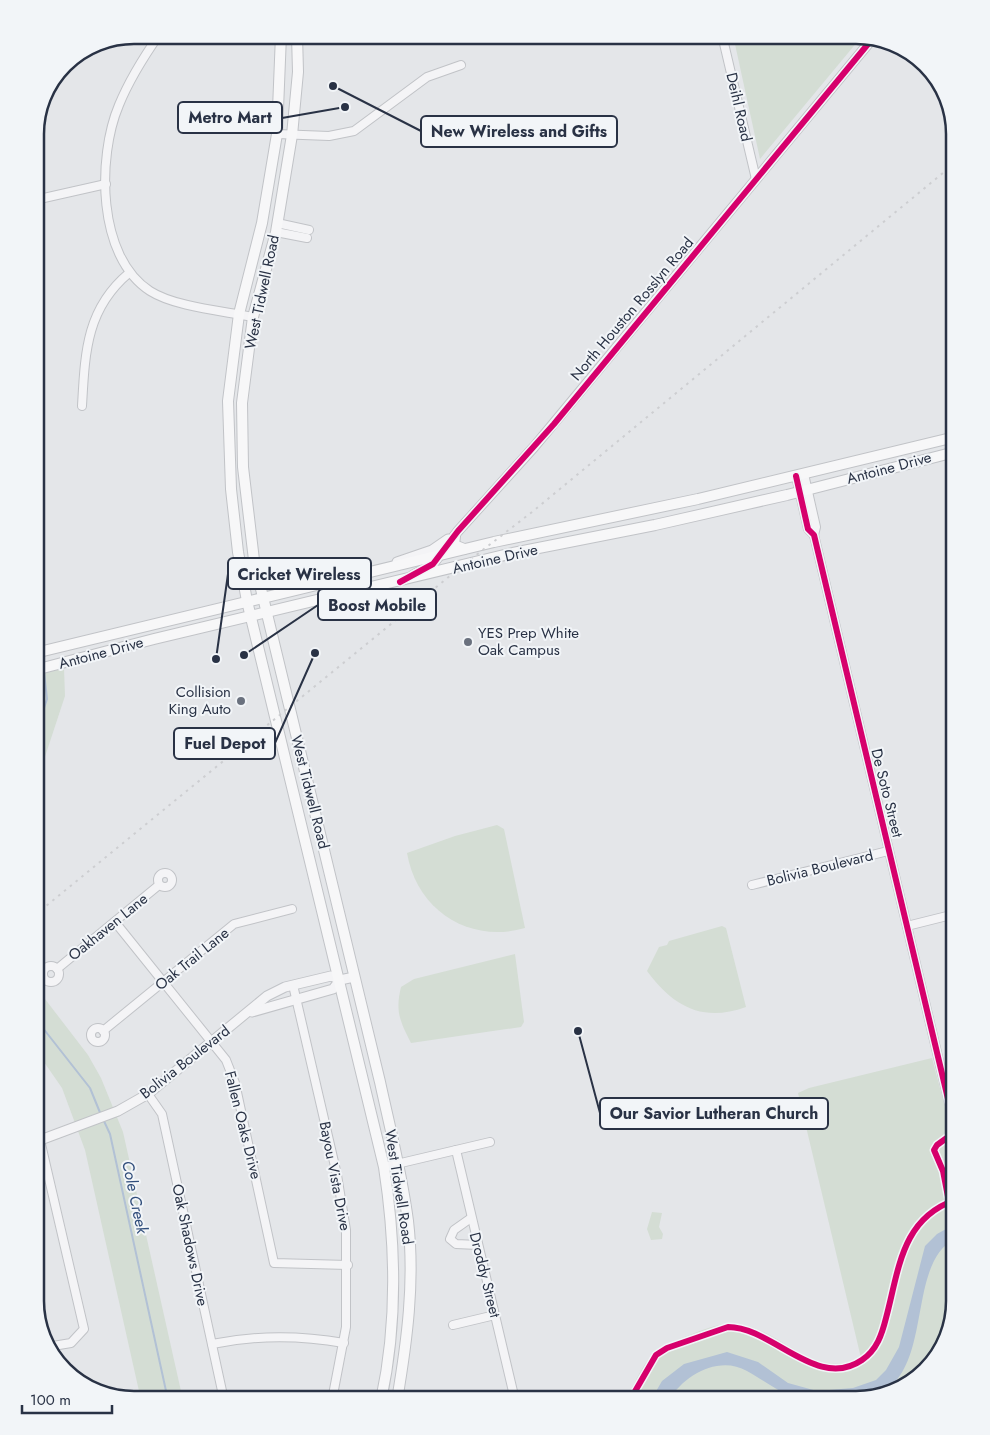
<svg xmlns="http://www.w3.org/2000/svg" width="990" height="1435" viewBox="0 0 990 1435" font-family="Jost,sans-serif">
<style>
.green{fill:#d4ddd4}
.water{fill:#b2c1d5}
.lines{fill:none;stroke-linecap:round;stroke-linejoin:round}
.stream{stroke:#b2c1d5;stroke-width:2}
.minor-casing{stroke:#c1c3c7;stroke-width:10}
.tertiary-casing{stroke:#c1c3c7;stroke-width:11}
.secondary-casing{stroke:#c1c3c7;stroke-width:12}
.minor{stroke:#f4f4f6;stroke-width:8}
.tertiary{stroke:#f4f4f6;stroke-width:9}
.secondary{stroke:#f7f7f8;stroke-width:10}
.rail{stroke:#cdced1;stroke-width:2;stroke-dasharray:2.5 5;stroke-linecap:butt}
.cycleway-casing{stroke:#f2f5f8;stroke-width:9}
.cycleway{stroke:#d6006c;stroke-width:6}
.poi-dot{fill:#6a717e;stroke:#f2f5f8;stroke-width:2}
.labels{text-anchor:middle;dominant-baseline:central;stroke-width:4;stroke-linejoin:round;paint-order:stroke}
.street-label{font-size:15px;fill:#293245;stroke:#f2f5f8}
.poi-label{font-size:15px;fill:#293245;stroke:#f2f5f8;text-anchor:start}
.water-label{font-size:16px;font-style:italic;fill:#314e7b;stroke:#f2f5f8}
.rim{fill:none;stroke:#293245;stroke-width:2.5}
.leader{fill:none;stroke:#293245;stroke-width:2}
.callout-dot{fill:#293245;stroke:#f2f5f8;stroke-width:2}
.callout{fill:#f2f5f8;stroke:#293245;stroke-width:2}
.callout-label{font-size:16px;text-anchor:middle;font-weight:bold;fill:#293245}
</style>
<rect width="100%" height="100%" fill="#e4e6e9"/>
<!-- green -->
<g class="green">
<path d="M471,35H493L494,39L474,44Z"/>
<path d="M733,35H863L760,159Z"/>
<path d="M64,668L65,696L35,787V675Z"/>
<path d="M497,825L504,829L525,928C470,944 417,911 407,853L455,836Z"/>
<path d="M722,926L726,928L746,1007C702,1023 673,1006 647,971L659,947L667,945L669,941Z"/>
<path d="M515,954L524,1022L521,1027L411,1043C400,1021 395,1012 401,987L414,979Z"/>
<path d="M35,986L88,1055L101,1078L123,1132L183,1400H141L85,1150L62,1088L35,1049Z"/>
<path d="M932,1058L951,1130L955,1134V1301L942,1351L905,1387L856,1400H625C634,1386 641,1366 653,1354C661,1345 679,1339 690,1335C704,1329 721,1322 737,1324C783,1329 811,1381 861,1358L798,1093L809,1088Z"/>
<path d="M652,1212L662,1213L659,1227L663,1234L662,1239L651,1240L647,1229Z"/>
</g>
<!-- water -->
<path class="water" d="M955,1224V1239C906,1263 934,1368 879,1394C865,1400 816,1404 800,1400C784,1396 762,1379 747,1371C719,1355 684,1375 669,1400H651L662,1381L684,1364L727,1352L758,1362L788,1383L817,1391L853,1388L876,1380L886,1370L899,1347L925,1246L937,1234Z"/>
<g class="lines">
<!-- stream -->
<g class="stream">
<path d="M35,639L38,649"/>
<path d="M40,656L42,665"/>
<path d="M35,735L47,699L44,672"/>
<path d="M35,1018L90,1088L101,1115"/>
<path d="M103,1119L110,1134L168,1400"/>
</g>
<!-- minor casing -->
<g class="minor-casing">
<g id="minor">
<path d="M159,35C145,55 128,83 119,105C97,157 97,257 150,291C175,307 224,311 253,317"/>
<path d="M722,35L756,179"/>
<path d="M277,134L329,136L354,131L427,77L461,65"/>
<path d="M35,200L106,184"/>
<path d="M277,223L309,230"/>
<path d="M276,232L307,238"/>
<path d="M82,406C85,353 86,309 129,273"/>
<path d="M804,474L816,527L814,535"/>
<path d="M796,476L808,529L814,535L949,1103L955,1116"/>
<circle cx="165" cy="880" r="7"/>
<path d="M752,885L888,851"/>
<path d="M115,922L226,1060L235,1083L274,1263L348,1265"/>
<path d="M907,926L955,914"/>
<circle cx="51" cy="974" r="8"/>
<path d="M57,969L159,885"/>
<path d="M293,985L337,1175L346,1230V1327L332,1400"/>
<circle cx="98" cy="1035" r="7"/>
<path d="M103,1031L234,924L292,909"/>
<path d="M148,1094L162,1114L224,1400"/>
<path d="M35,1128L40,1140L84,1329L71,1343L47,1347"/>
<path d="M456,1150L515,1400"/>
<path d="M384,1167L490,1142"/>
<path d="M471,1218L454,1230L450,1239L456,1244L478,1245"/>
<path d="M453,1325L495,1315"/>
<path d="M212,1344C256,1335 299,1335 344,1343"/>
</g>
</g>
<!-- tertiary casing -->
<g class="tertiary-casing">
<g id="tertiary">
<path d="M397,562L432,550L448,539"/>
<path d="M413,575L433,564L458,531L534,447L873,38"/>
<path d="M252,1012L333,989L340,980L354,977"/>
<path d="M35,1142L118,1111L148,1094L267,996L285,987L331,976L340,980"/>
</g>
</g>
<!-- secondary casing -->
<g class="secondary-casing">
<g id="secondary">
<path d="M281,35L277,134L262,223L239,314L228,401L231,489L238,552L247,601L384,1167C396,1245 398,1322 381,1400"/>
<path d="M297,35L298,72L292,135L276,232L253,317L242,403L243,467L254,560L380,1082C390,1128 402,1174 408,1221C415,1281 407,1341 397,1400"/>
<path d="M455,536L454,545L464,549"/>
<path d="M35,653L494,542L698,499L955,437"/>
<path d="M35,670L154,639L513,553L655,525L787,495L955,452"/>
</g>
</g>
<!-- minor -->
<use href="#minor" class="minor"/>
<!-- tertiary -->
<use href="#tertiary" class="tertiary"/>
<!-- secondary -->
<use href="#secondary" class="secondary"/>
<!-- rail -->
<path class="rail" d="M35,915L462,566L532,512L955,163"/>
<!-- cycleway casing -->
<g class="cycleway-casing">
<g id="cycleway">
<path d="M796,476L808,529L814,535L949,1103L955,1116"/>
<path d="M400,582L433,564L458,531L554,424L873,38"/>
<path d="M949,1202L943,1171L934,1150L937,1145L955,1132"/>
<path d="M630,1400L656,1355L667,1348L728,1327C773,1327 817,1391 862,1360C877,1350 882,1334 886,1318C899,1270 901,1219 955,1200"/>
</g>
</g>
<!-- cycleway -->
<use href="#cycleway" class="cycleway"/>
</g>
<!-- markers -->
<g class="poi-dot">
<circle cx="468" cy="642" r="5"/>
<circle cx="241" cy="701" r="5"/>
</g>
<g class="labels">
<!-- street labels -->
<g class="street-label">
<text transform="translate(739 107) rotate(77)">Deihl Road</text>
<text transform="translate(262 292) rotate(-78)">West Tidwell Road</text>
<text transform="translate(632 309) rotate(-50)">North Houston Rosslyn Road</text>
<text transform="translate(889 468) rotate(-15)">Antoine Drive</text>
<text transform="translate(495 559) rotate(-13)">Antoine Drive</text>
<text transform="translate(101 653) rotate(-15)">Antoine Drive</text>
<text transform="translate(310 792) rotate(76)">West Tidwell Road</text>
<text transform="translate(887 793) rotate(76)">De Soto Street</text>
<text transform="translate(820 868) rotate(-14)">Bolivia Boulevard</text>
<text transform="translate(108 927) rotate(-39)">Oakhaven Lane</text>
<text transform="translate(192 959) rotate(-39)">Oak Trail Lane</text>
<text transform="translate(185 1062) rotate(-38)">Bolivia Boulevard</text>
<text transform="translate(243 1125) rotate(76)">Fallen Oaks Drive</text>
<text transform="translate(335 1176) rotate(79)">Bayou Vista Drive</text>
<text transform="translate(399 1187) rotate(81)">West Tidwell Road</text>
<text transform="translate(190 1245) rotate(78)">Oak Shadows Drive</text>
<text transform="translate(485 1275) rotate(76)">Droddy Street</text>
</g>
<!-- poi labels -->
<g class="poi-label">
<text x="478" y="633">YES Prep White<tspan x="478" dy="17">Oak Campus</tspan></text>
<text x="231" y="692" text-anchor="end">Collision<tspan x="231" dy="17">King Auto</tspan></text>
</g>
<!-- water labels -->
<g class="water-label">
<text transform="translate(135 1197) rotate(78)">Cole Creek</text>
</g>
</g>
<!-- crop -->
<path d="M0 0H990V1435H0ZM134 44H856A90 90 0 0 1 946 134V1301A90 90 0 0 1 856 1391H134A90 90 0 0 1 44 1301V134A90 90 0 0 1 134 44Z" fill="#f2f5f8" fill-rule="evenodd"/>
<path class="rim" d="M134 44H856A90 90 0 0 1 946 134V1301A90 90 0 0 1 856 1391H134A90 90 0 0 1 44 1301V134A90 90 0 0 1 134 44Z"/>
<!-- callouts -->
<path class="leader" d="M345 107L282 118M333 86L421 131M216 659L228 574M244 655L318 605M315 653L275 743M578 1031L600 1113"/>
<g class="callout-dot">
<circle cx="345" cy="107" r="5"/>
<circle cx="333" cy="86" r="5"/>
<circle cx="216" cy="659" r="5"/>
<circle cx="244" cy="655" r="5"/>
<circle cx="315" cy="653" r="5"/>
<circle cx="578" cy="1031" r="5"/>
</g>
<g class="callout">
<rect x="178" y="102" width="104" height="31" rx="5"/>
<rect x="421" y="116" width="196" height="31" rx="5"/>
<rect x="228" y="558" width="143" height="31" rx="5"/>
<rect x="318" y="589" width="118" height="31" rx="5"/>
<rect x="174" y="728" width="101" height="31" rx="5"/>
<rect x="600" y="1098" width="228" height="31" rx="5"/>
</g>
<g class="callout-label">
<text x="230" y="123">Metro Mart</text>
<text x="519" y="137">New Wireless and Gifts</text>
<text x="299" y="580">Cricket Wireless</text>
<text x="377" y="611">Boost Mobile</text>
<text x="225" y="749">Fuel Depot</text>
<text x="714" y="1119">Our Savior Lutheran Church</text>
</g>
<!-- scale -->
<path d="M22 1405v8h90v-8" fill="none" stroke="#293245" stroke-width="2.5"/>
<text x="30" y="1405" font-size="15" fill="#293245" stroke="#f2f5f8" stroke-width="4" paint-order="stroke">100 m</text>
</svg>
